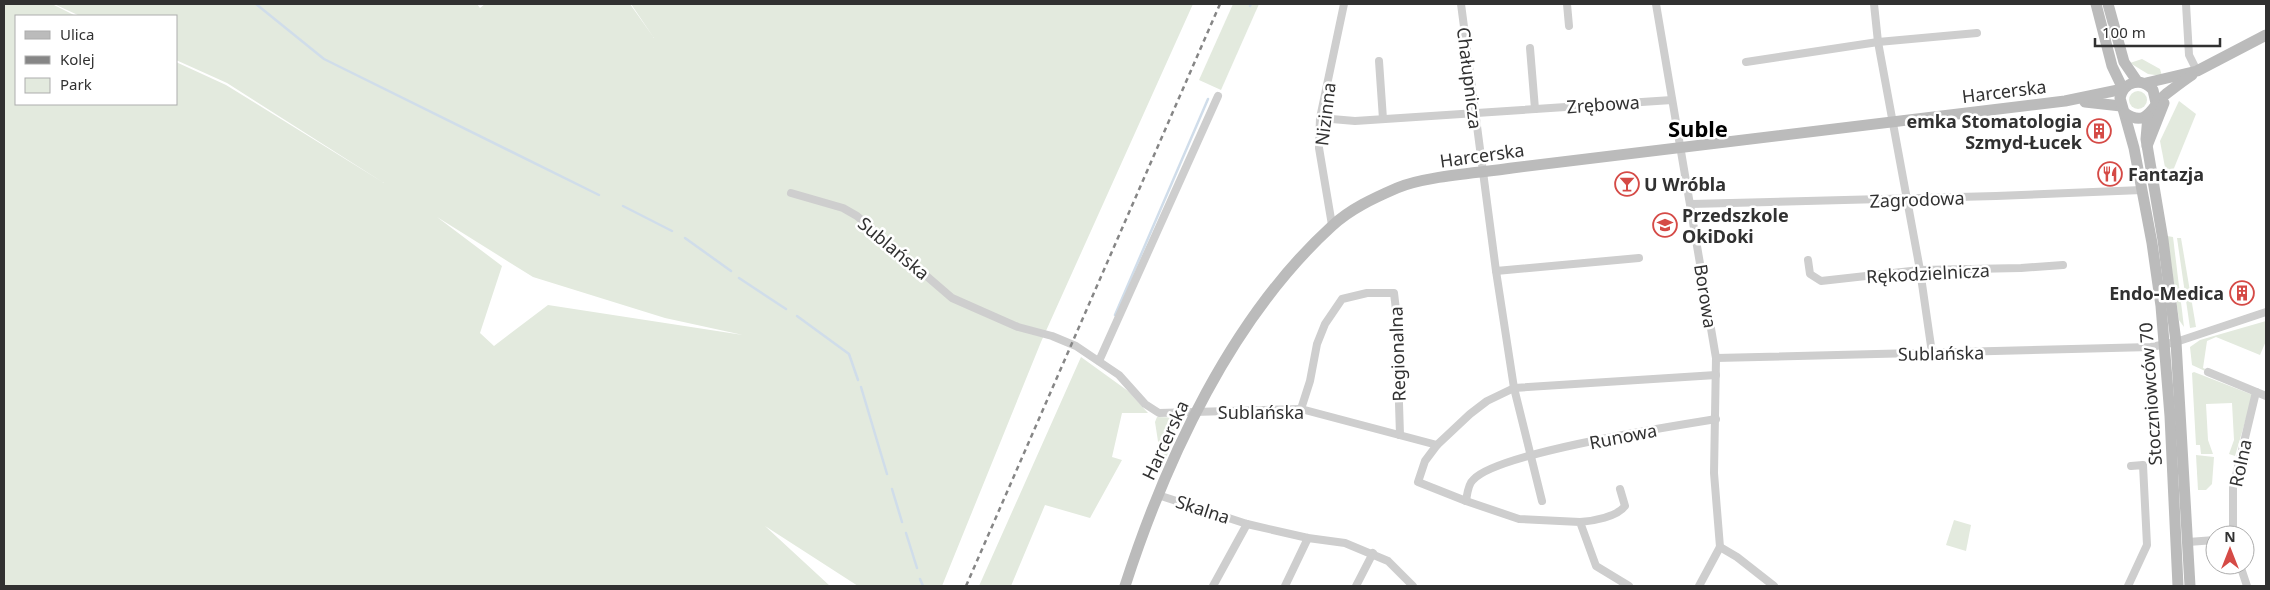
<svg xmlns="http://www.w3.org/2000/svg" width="2270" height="590" viewBox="0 0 2270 590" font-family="'Noto Sans',sans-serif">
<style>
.green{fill:#e3eade;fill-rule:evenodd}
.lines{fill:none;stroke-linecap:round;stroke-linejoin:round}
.stream{stroke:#d0ddea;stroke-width:2.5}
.street{stroke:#cecece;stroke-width:8}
.secondary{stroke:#bbb;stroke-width:11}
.rail{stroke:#868686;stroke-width:2.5;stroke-dasharray:5 4;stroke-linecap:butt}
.labels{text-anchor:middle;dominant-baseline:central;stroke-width:5;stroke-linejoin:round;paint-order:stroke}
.street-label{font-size:18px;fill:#313131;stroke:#fff}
.poi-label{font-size:18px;font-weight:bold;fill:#313131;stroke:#fff;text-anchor:start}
.district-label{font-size:22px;font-weight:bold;fill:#000;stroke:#fff}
</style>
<rect width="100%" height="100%" fill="#fff"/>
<!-- green -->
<g class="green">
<path d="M4,4H52L76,16H16V104H176V62L226,85L384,183L227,83L176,60V16H80L54,4H477L480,8L485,4H630L654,38L631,4H1193L1041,342L942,586H858L765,526L830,586H4ZM437,217L533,277L665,318L743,335L548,305L494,346L480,333L502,266Z"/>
<path d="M1233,4H1259L1221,90L1199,80Z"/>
<path d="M2142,59L2160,69L2162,76L2148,74L2130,63Z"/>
<circle cx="2138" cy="100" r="9"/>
<path d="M2179,101L2196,114L2168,183L2160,141Z"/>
<path d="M2167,236L2173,237L2184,327L2179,320Z"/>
<path d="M2177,238H2181L2196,327L2190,328Z"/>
<path d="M2266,321V341L2260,355L2216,337L2207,341L2203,368L2217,374L2216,376L2192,365L2190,347L2200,340Z"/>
<path d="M1081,357L1128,391L1148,413H1122L1112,457L1122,460L1090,518L1045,505L1011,586H979Z"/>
<path d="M2194,372L2253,395L2235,456L2229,454L2234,440L2232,403L2206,404L2208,440L2213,454H2201L2200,445H2196L2192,373Z"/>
<path d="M1157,417L1184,418L1178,431L1175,430L1172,437L1174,439L1162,467L1155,422Z"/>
<path d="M2196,455L2214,457L2212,484L2206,490H2198Z"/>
<path d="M1954,520L1971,525L1966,551L1946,545Z"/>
</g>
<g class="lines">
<!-- stream -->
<g class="stream">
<path d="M256,4L324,59L599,195"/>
<path d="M1250,6L1251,4"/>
<path d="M623,206L672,231"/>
<path d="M685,238L731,271"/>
<path d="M739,278L786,309"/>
<path d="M1115,315L1208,99"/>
<path d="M797,316L849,354L858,380"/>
<path d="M861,387L887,474"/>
<path d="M892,489L902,522"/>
<path d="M906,533L917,568"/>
<path d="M920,579L923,586"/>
</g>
<!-- street -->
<g class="street">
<path d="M1461,4L1496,271L1514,388L1542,501"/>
<path d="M1567,4L1569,26"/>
<path d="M1656,4L1716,358L1714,473L1720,547L1699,586"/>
<path d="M1874,4L1878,42L1920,270L1932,353"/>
<path d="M2186,4L2189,55L2197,71"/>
<path d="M1530,48L1535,109"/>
<path d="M1379,61L1383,119"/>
<path d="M1746,62L1878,42L1977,33"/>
<path d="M1320,118L1355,121L1672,100"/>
<path d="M791,193L843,208L857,216L952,298L1018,327L1052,336L1076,346L1119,375L1145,404L1159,413L1301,409L1437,445L1470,414L1487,401L1514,388L1716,375"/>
<path d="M1691,204L1996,196L2142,190"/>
<path d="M1332,225L1319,148L1320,118L1344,4"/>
<path d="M1808,260L1810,274L1821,281L1920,270L2021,268L2063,265"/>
<path d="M1496,271L1639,258"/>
<path d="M1716,358L2151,347L2176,342L2266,312"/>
<path d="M1099,361L1218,96"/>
<path d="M2208,372L2266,396"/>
<path d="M1301,409L1310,381L1317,344L1325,324L1342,299L1367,293H1394L1396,310L1400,435"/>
<path d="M1437,445L1425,461L1418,482L1466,501L1519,519L1580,522L1596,566L1629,586"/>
<path d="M1158,495L1247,524L1308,538L1345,543L1388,561L1413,586"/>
<path d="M1466,501C1467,495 1468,484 1473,480C1496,453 1673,426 1716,419"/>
<path d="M1580,522C1593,521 1617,517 1625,506L1620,489"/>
<path d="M2233,535V488L2256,392"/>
<path d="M2188,542L2215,540"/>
<path d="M1720,547L1737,557L1774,586"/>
<path d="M2240,565L2247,586"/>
<path d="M1213,586L1247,524"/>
<path d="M1285,586L1308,538"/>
<path d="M1356,586L1373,553"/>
<path d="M2128,586L2147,545L2143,465L2131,466"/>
</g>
<!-- secondary -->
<g class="secondary">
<path d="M2096,4L2112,66L2123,89"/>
<path d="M2108,4L2124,62L2137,81"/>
<path d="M2146,83L2197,71L2266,35"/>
<path d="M2085,102L2121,106"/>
<path d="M2156,103L2153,90C2142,77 2124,81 2120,98L2134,148L2152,243L2161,306L2170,416L2178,586"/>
<path d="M2125,113C2148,129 2152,105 2166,94C2174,88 2183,81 2192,75"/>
<path d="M2148,116L2146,139L2163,240L2176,342L2190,586"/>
<path d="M2147,146L2164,103"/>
<path d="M1125,586C1166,459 1232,317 1332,226C1350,209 1374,198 1397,188C1424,176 1481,173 1512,168L2065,101L2123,89"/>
</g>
<!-- rail -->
<path class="rail" d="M966,586L1220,4"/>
</g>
<!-- icons -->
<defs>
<g id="building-ring" transform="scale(1.25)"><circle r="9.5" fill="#fff" stroke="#d54a46" stroke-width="1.5"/><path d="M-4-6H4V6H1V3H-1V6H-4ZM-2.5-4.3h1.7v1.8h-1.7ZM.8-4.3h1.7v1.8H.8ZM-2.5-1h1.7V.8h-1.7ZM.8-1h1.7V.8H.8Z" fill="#d54a46"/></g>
<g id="restaurant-ring" transform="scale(1.25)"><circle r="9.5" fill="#fff" stroke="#d54a46" stroke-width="1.5"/><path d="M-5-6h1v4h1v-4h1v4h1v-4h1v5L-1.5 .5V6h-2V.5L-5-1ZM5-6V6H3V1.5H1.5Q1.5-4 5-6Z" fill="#d54a46"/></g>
<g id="bar-ring" transform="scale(1.25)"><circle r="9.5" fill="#fff" stroke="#d54a46" stroke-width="1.5"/><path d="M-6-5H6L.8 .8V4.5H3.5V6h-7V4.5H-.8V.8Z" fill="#d54a46"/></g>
<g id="school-ring" transform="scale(1.25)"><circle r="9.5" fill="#fff" stroke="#d54a46" stroke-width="1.5"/><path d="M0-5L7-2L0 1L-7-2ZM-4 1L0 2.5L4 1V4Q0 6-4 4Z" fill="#d54a46"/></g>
</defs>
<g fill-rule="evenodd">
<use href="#building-ring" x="2099" y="131"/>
<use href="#restaurant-ring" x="2110" y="174"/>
<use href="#bar-ring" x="1627" y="184"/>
<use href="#school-ring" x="1665" y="225"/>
<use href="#building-ring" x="2242" y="293"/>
</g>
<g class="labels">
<!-- street labels -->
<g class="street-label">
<text transform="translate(1470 78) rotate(83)">Chałupnicza</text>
<text transform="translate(2004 91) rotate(-7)">Harcerska</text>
<text transform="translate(1603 104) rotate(-4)">Zrębowa</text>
<text transform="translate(1325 114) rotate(-83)">Nizinna</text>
<text transform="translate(1482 155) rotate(-8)">Harcerska</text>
<text transform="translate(1917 199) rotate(-2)">Zagrodowa</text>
<text transform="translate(894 248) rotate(40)">Sublańska</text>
<text transform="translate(1928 273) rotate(-3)">Rękodzielnicza</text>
<text transform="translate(1706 296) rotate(81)">Borowa</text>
<text transform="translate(1941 353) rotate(-1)">Sublańska</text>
<text transform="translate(1397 354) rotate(-92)">Regionalna</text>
<text transform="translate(2150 394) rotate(-94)">Stoczniowców 70</text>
<text x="1261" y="412">Sublańska</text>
<text transform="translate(1623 436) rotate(-11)">Runowa</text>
<text transform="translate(1165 440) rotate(-65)">Harcerska</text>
<text transform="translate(2240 463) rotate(-78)">Rolna</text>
<text transform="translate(1203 509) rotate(18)">Skalna</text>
</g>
<!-- poi labels -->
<g class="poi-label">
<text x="2082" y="121" text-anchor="end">emka Stomatologia<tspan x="2082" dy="21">Szmyd-Łucek</tspan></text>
<text x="2128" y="174">Fantazja</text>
<text x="1644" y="184">U Wróbla</text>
<text x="1682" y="215">Przedszkole<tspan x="1682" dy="21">OkiDoki</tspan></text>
<text x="2224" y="293" text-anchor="end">Endo-Medica</text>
</g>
<!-- district labels -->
<g class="district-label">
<text x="1698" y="128">Suble</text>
</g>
</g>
<!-- border -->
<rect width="2270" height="590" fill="none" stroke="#313131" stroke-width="10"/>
<!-- legend -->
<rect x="15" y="15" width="162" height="90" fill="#ffffff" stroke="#adadad"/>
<rect x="25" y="31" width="25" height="8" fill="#bbbbbb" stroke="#adadad"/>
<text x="60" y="40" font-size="15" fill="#313131">Ulica</text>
<rect x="25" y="56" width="25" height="8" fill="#868686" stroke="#adadad"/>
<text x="60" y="65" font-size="15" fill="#313131">Kolej</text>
<rect x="25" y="78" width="25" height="15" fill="#e3eade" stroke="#adadad"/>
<text x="60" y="90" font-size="15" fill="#313131">Park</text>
<!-- north arrow -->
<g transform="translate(2230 550)"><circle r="24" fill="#ffffff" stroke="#adadad"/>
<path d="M0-4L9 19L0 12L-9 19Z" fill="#d54a46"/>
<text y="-8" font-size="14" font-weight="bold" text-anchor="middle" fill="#313131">N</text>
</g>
<!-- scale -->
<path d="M2095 38v8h125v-8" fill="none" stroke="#313131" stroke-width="2.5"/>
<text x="2102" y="38" font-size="15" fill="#313131" stroke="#ffffff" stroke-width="4" paint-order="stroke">100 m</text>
</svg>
